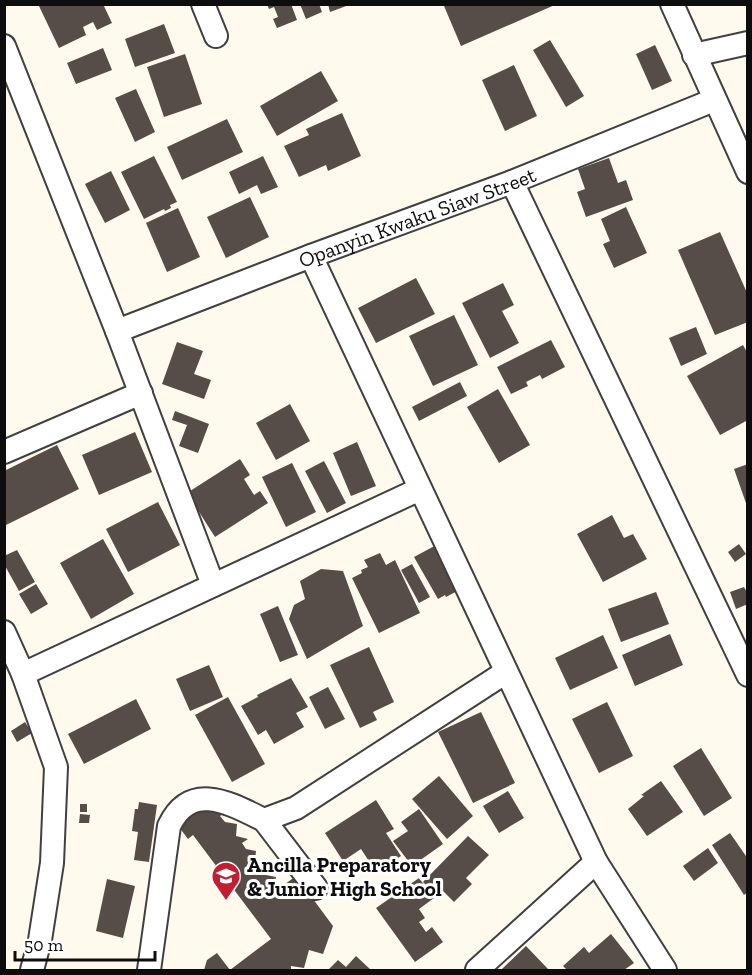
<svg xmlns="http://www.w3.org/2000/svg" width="752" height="975" viewBox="0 0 752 975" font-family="'Zilla Slab',serif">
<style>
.building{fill:#564d49}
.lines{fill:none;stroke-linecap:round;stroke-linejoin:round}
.minor-casing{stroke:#404040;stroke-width:26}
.minor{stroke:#fff;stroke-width:22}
.labels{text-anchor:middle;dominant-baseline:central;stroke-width:6;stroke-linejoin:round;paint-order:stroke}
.street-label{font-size:21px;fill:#0d0d0d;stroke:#fff}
.poi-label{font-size:21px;font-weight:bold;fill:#0d0d0d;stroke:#fff;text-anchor:start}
</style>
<rect width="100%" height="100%" fill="#fffaed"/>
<!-- building -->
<g class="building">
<path d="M42,4H103L112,23L97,30L93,22L83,27L86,35L59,48L39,6Z"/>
<path d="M267,4H291L297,20L277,28L273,19L278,17L274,7L269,9Z"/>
<path d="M300,4H319L322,12L306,19Z"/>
<path d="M328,4H349V5L330,12Z"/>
<path d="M448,4H557L461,46L444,6Z"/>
<path d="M164,24L175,53L135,67L125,39Z"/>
<path d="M550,40L584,96L566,107L533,50Z"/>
<path d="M655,45L672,81L652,90L636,54Z"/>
<path d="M103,48L112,70L76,84L67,63Z"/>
<path d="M185,54L202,104L164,117L147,67Z"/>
<path d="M514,65L537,116L505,131L482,80Z"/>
<path d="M321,71L338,101L277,136L260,106Z"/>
<path d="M136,89L155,132L135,142L115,98Z"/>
<path d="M342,113L361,156L328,171L326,165L299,177L284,146L309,135L306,129Z"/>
<path d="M227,119L243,152L182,180L167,147Z"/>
<path d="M154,156L177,202L170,205L171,208L165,211L164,209L144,219L121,172Z"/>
<path d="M263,156L278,187L261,194L257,185L239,194L229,172Z"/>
<path d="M609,158L618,183L626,180L633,200L586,217L577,192L585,189L578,169Z"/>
<path d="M111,171L130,210L105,223L85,184Z"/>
<path d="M250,197L269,237L226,258L207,217Z"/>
<path d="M626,207L647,253L614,268L603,244L610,241L601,219Z"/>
<path d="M178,208L200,257L167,272L146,223Z"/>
<path d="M720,232L748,295V322L715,335L678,250Z"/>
<path d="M416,278L435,314L376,343L358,308Z"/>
<path d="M503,283L514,305L502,311L519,343L490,358L462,303Z"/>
<path d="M454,315L478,365L433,386L409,336Z"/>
<path d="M696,327L707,354L681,366L669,338Z"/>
<path d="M551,340L565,367L542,379L540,375L526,382L528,386L511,394L497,367Z"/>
<path d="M177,342L203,351L194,374L211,380L204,399L162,384Z"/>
<path d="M743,345L748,354V420L720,435L687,376Z"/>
<path d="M460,382L467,396L419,421L412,407Z"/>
<path d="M498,389L530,445L499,463L467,407Z"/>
<path d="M290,404L310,441L276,460L256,423Z"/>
<path d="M175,411L209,424L198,453L179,446L187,425L172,420Z"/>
<path d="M135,432L152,472L99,495L82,455Z"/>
<path d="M357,442L376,486L351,496L333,453Z"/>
<path d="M57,445L79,489L4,526V471Z"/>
<path d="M240,459L250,475L244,479L254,495L260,491L268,503L215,537L187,493Z"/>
<path d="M324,461L346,503L327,513L305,471Z"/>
<path d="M292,463L316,512L286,527L262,477Z"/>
<path d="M748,464V506H747L734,469Z"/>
<path d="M158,502L180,545L128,572L106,529Z"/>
<path d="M612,515L624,538L633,534L647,559L603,582L577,534Z"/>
<path d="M103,539L134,594L91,619L60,563Z"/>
<path d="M440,543L465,587L446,597L445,595L438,599L414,557Z"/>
<path d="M739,544L746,554L735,562L728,552Z"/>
<path d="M17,550L35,582L19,591L4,564V556Z"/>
<path d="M380,553L386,565L395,560L420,613L379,633L352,578L362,573L361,570L368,567L364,560Z"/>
<path d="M412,564L430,597L419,603L401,570Z"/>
<path d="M321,569L343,571L363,626L307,659L289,619L294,605L305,599L300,581Z"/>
<path d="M36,584L48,604L31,614L19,594Z"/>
<path d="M744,587L748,594V604L736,609L730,592Z"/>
<path d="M656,592L669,624L621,642L608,609Z"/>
<path d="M278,606L298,655L280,662L260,614Z"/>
<path d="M670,634L683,665L635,686L622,655Z"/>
<path d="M603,635L618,668L570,690L555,658Z"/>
<path d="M369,647L394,702L373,712L377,720L360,728L330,665Z"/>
<path d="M209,665L223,697L190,711L176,679Z"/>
<path d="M291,678L308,707L296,713L304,727L274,744L266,730L258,735L241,706L258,697L257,695Z"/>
<path d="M328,687L345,719L325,729L309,697Z"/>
<path d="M228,697L265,764L232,782L195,715Z"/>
<path d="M136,699L151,729L84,764L68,734Z"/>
<path d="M607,702L633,756L599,773L572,719Z"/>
<path d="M481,712L515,783L473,803L438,732Z"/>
<path d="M25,722L32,733L17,742L11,731Z"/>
<path d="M701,748L732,798L704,816L673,766Z"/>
<path d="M439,776L473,816L447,839L412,799Z"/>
<path d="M661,781L683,812L647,836L628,809L644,796L641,795Z"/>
<path d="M508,791L524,818L499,833L483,806Z"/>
<path d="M376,800L394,829L386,833L401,856L376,872L361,849L343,861L325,833Z"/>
<path d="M139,802L157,805L149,862L134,860L138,832L132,831L135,809H138Z"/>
<rect x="80" y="804" width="7" height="8"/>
<path d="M201,804L227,811L220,816L225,822L237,824L236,836L248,839L242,843L246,849L256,851L255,861L268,866L266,875L276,877L274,885L277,890L296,876L333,926L323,954L309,950L304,968L291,966V970H204L207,960L217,953L230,970L271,939L193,835L188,839L176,823Z"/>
<path d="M419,809L443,844L412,866L393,841L408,831L401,822Z"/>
<path d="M80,814L90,815L89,823H79Z"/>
<path d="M730,833L748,859V892L744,895L712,845Z"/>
<path d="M468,836L489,855L466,878L472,884L454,902L438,886L433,892L423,882Z"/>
<path d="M708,848L718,863L694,881L683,866Z"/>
<path d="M419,878L434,898L419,909L425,918L419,922L426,932L432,927L443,942L415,962L376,908Z"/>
<path d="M107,879L135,886L123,938L96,931Z"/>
<path d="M611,934L634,963L624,970H567L563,966L584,947L589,953Z"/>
<path d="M526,946L549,970H501Z"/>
<path d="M356,956L371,970H328L338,960L346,967Z"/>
</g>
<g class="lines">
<!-- minor casing -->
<g class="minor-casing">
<g id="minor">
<path d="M203,4L216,36"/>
<path d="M672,4L748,172"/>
<path d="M4,46L117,331L213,585"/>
<path d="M694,55L748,43"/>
<path d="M512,182L748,675"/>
<path d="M311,256L596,862L665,970"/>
<path id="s1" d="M117,331L311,256L512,182L714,100"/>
<path d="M4,452L141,393"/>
<path d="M4,632L23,674L56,767L52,863L40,940L32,970"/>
<path d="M23,674L420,489"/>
<path d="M264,820L316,888"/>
<path d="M149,970L169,826C191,780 231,804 264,820L296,808L506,672"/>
<path d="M477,970L596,862"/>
</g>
</g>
<!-- minor -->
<use href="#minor" class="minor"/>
</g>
<!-- icons -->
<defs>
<g id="school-pin" transform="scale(1.5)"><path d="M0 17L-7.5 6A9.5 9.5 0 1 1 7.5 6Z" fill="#c21f33" stroke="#fff"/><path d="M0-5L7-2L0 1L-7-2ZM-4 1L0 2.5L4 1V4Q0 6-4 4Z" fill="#fff"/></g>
</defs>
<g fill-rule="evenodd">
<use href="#school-pin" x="226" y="876"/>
</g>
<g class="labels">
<!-- street labels -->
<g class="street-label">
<text stroke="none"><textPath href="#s1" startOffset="321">Opanyin Kwaku Siaw Street</textPath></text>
</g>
<!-- poi labels -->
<g class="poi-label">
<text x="247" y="864">Ancilla Preparatory<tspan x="247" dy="24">&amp; Junior High School</tspan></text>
</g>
</g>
<!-- border -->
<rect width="752" height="975" fill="none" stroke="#0d0d0d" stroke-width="12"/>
<!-- scale -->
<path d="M15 951v9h140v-9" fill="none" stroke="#0d0d0d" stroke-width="3"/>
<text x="24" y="951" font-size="18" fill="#0d0d0d" stroke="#ffffff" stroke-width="4.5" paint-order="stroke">50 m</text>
</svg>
